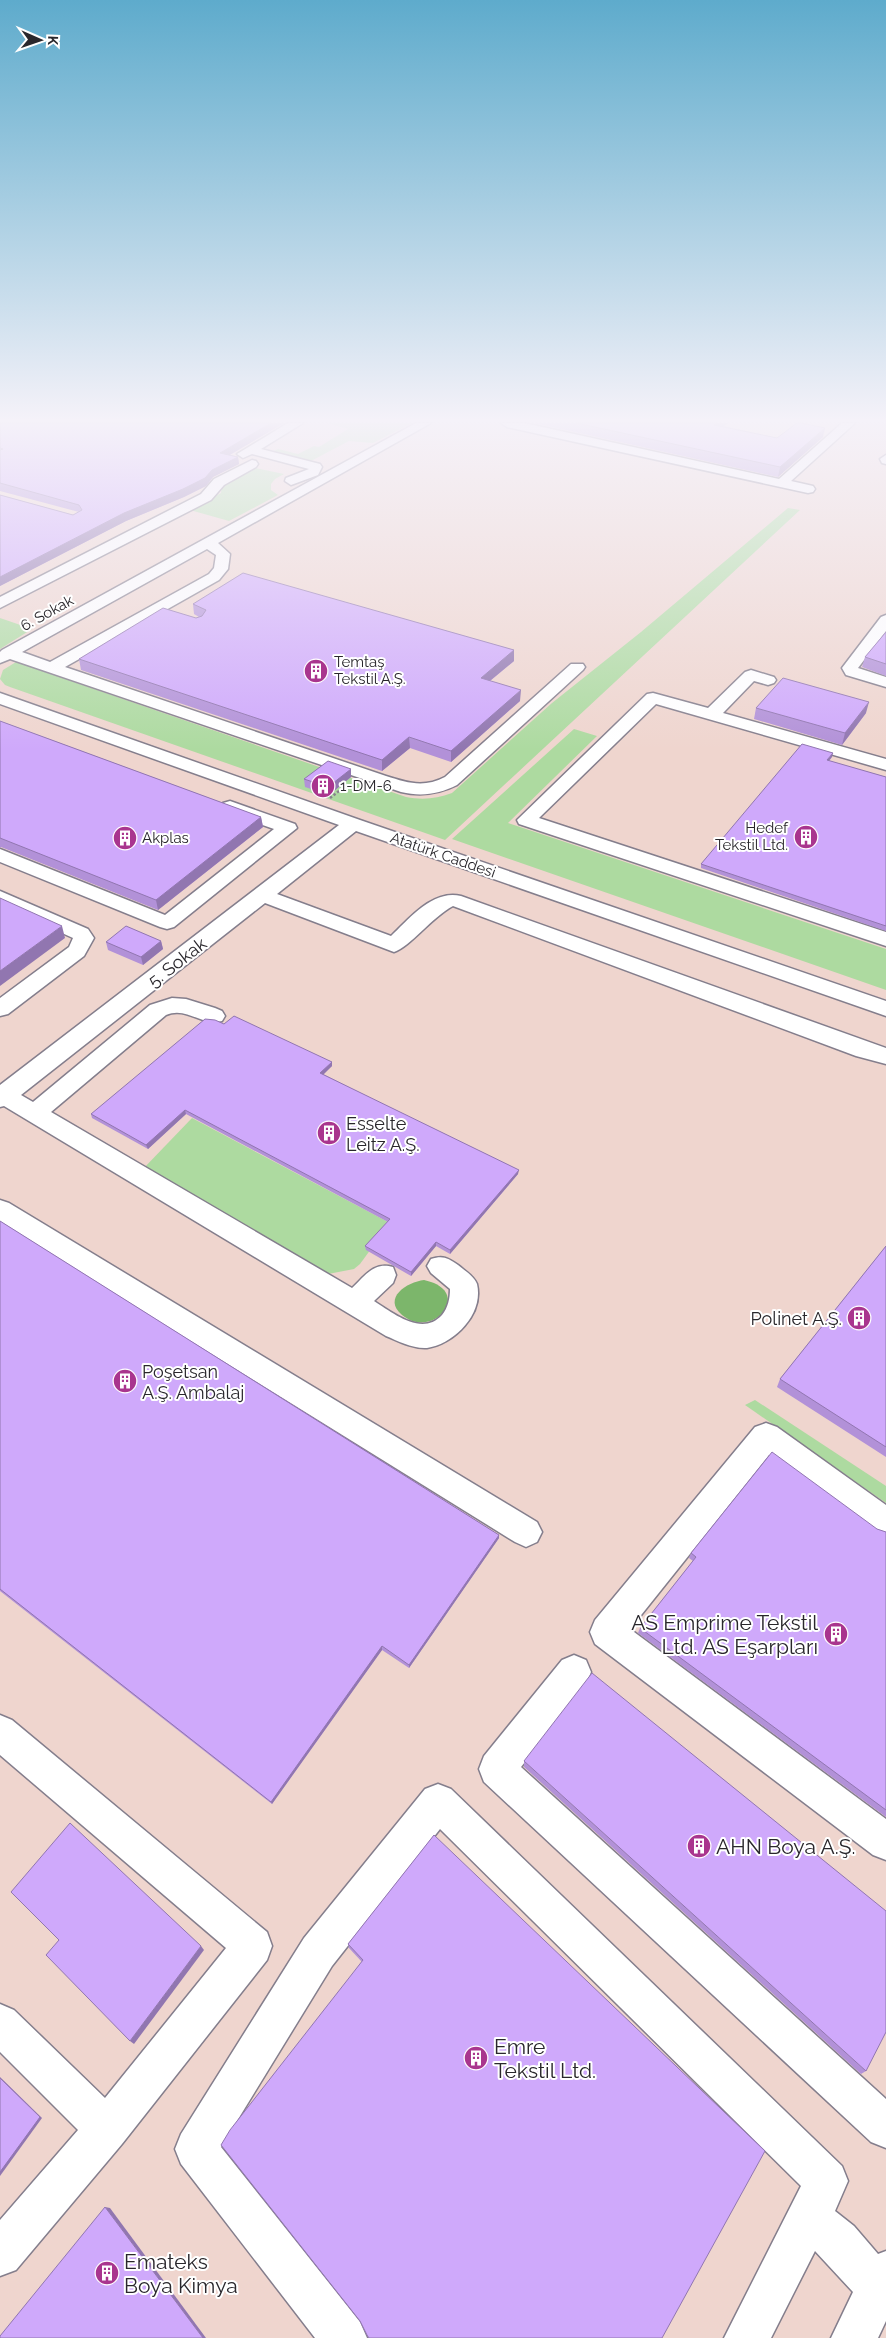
<svg xmlns="http://www.w3.org/2000/svg" width="886" height="2338" viewBox="0 0 886 2338" font-family="Raleway,sans-serif">
<style>
.industrial{fill:#efd5ce}
.green{fill:#addaa0}
.forest{fill:#7cb66b}
.lines{fill:none;stroke-linecap:round;stroke-linejoin:round}
.minor-casing{stroke:#847e8c;stroke-width:3}
.path{stroke:#87838d;stroke-width:2.5;stroke-dasharray:2.5 2;stroke-linecap:butt}
.minor{fill:#fff;fill-rule:evenodd}
.wall{fill:#b291d8}
.shaded-wall{fill:#9176b0}
.building{fill:#cfa9fb;stroke:#9176b0}
.labels{text-anchor:middle;dominant-baseline:central;stroke-width:4;stroke-linejoin:round;paint-order:stroke}
.far-street-label{font-size:15px;fill:#29272c;stroke:#fff}
.far-poi-label{font-size:15px;fill:#29272c;stroke:#fff;text-anchor:start}
.street-label{font-size:18px;fill:#29272c;stroke:#fff}
.poi-label{font-size:18px;fill:#29272c;stroke:#fff;text-anchor:start}
.near-poi-label{font-size:21px;fill:#29272c;stroke:#fff;text-anchor:start}
</style>
<rect width="100%" height="100%" fill="#e8e2f1"/>
<!-- industrial -->
<rect class="industrial" x="0" y="423" width="886" height="1915"/>
<!-- green -->
<g class="green">
<path d="M327,423H412L373,443L349,441L309,462L271,452L278,449L298,454L314,446L319,447L348,429Z"/>
<path d="M251,467L284,474L275,479L271,484V490L278,495L229,521L190,510L221,493L222,485Z"/>
<path d="M788,508L800,510L445,840L10,687L5,685L0,679L3,670L16,662L406,797C422,800 436,799 452,793L552,703L641,632Z"/>
<path d="M0,618L32,629L0,649Z"/>
<path d="M574,729L597,736L508,823L886,949V990L452,839Z"/>
<path d="M192,1118L390,1223L360,1264L354,1269L328,1274L142,1170Z"/>
<path d="M755,1400L886,1486V1503L745,1405Z"/>
</g>
<!-- forest -->
<path class="forest" d="M424,1280C475,1291 433,1341 402,1315C382,1298 407,1282 424,1280Z"/>
<g class="lines">
<!-- minor casing -->
<g class="minor-casing">
<g id="minor">
<path d="M288,423H303L261,449L320,464L322,467L318,475L291,485L285,481L286,478L309,469L252,454L243,458L237,454Z"/>
<path d="M416,423H431L218,543L230,554L228,569L219,580L65,667L386,776C408,783 424,788 445,777L571,664H583L585,667L583,670L457,785C439,794 422,797 401,792L10,659L0,663V652L2,650ZM207,549L216,555L214,568L209,574L50,662L22,652Z"/>
<path d="M501,423H524L779,479L842,423H855L791,481L813,486L815,489L813,492L808,493L507,427Z"/>
<path d="M886,455V464L882,463L880,459Z"/>
<path d="M252,460L256,461L258,464L256,467L224,485L211,500L0,608V597L201,494L214,479Z"/>
<path d="M886,615V631L858,668L886,677V687L846,675L842,668L881,617Z"/>
<path d="M751,670L774,677L776,680L774,683L768,685L754,681L723,713L886,759V770L656,704L539,818L886,932V946L519,824L517,820L647,694L653,693L708,708L745,672Z"/>
<path d="M0,693L360,820L886,1001V1016L356,831L277,894L391,936C409,919 433,889 461,896L886,1048V1064L856,1056L453,906C432,917 410,947 394,952L265,903L21,1095L33,1102L150,1005L172,998L186,999L215,1008L222,1011L225,1016L222,1021C202,1027 187,1006 166,1015L51,1112L352,1288C365,1276 374,1261 393,1267L396,1275L393,1283L374,1301C393,1313 422,1337 442,1315C448,1308 450,1298 450,1289L431,1273L427,1266L431,1259C443,1255 448,1258 458,1265C465,1271 474,1276 477,1284C484,1314 454,1344 427,1348C413,1349 398,1341 386,1336L4,1106L0,1107V1085L339,825L0,704Z"/>
<path d="M230,801L295,824L297,828L174,927L167,929L160,927L0,862V849L165,915L274,829L223,811L221,807L223,803Z"/>
<path d="M0,891L88,929L94,938L84,956L8,1014L0,1016V998L69,947L73,938L0,905Z"/>
<path d="M0,1200L9,1203L537,1522L542,1532L537,1542L526,1547L515,1542L0,1223Z"/>
<path d="M766,1423L777,1427L886,1505V1538L875,1533L769,1455L630,1629L886,1819V1860L873,1855L595,1644L590,1632L595,1620L755,1427Z"/>
<path d="M574,1655L586,1660L591,1672L586,1684L521,1767L886,2099V2148L871,2142L484,1782L479,1769L484,1756L562,1660Z"/>
<path d="M0,1715L12,1720L267,1932L272,1946L267,1960L122,2144L16,2270L0,2276V2220L78,2130L0,2052V2004L14,2010L105,2098L226,1948L0,1755Z"/>
<path d="M438,1784L451,1789L842,2166L848,2181L835,2211L854,2226L878,2254L886,2251V2321L878,2338H831L853,2292L815,2251L771,2338H724L801,2186L440,1829L332,1966L221,2147L360,2322L367,2338H315L181,2164L175,2149L181,2134L304,1938L425,1789Z"/>
</g>
</g>
<!-- path -->
<path class="path" d="M330,798L339,791"/>
<!-- minor -->
<use href="#minor" class="minor"/>
</g>
<!-- wall -->
<g class="wall">
<path d="M0,423H284L230,455L238,457L239,464L213,477L206,486L184,497L126,521L0,586V495L73,515L79,512L0,491Z"/>
<path d="M534,423H728L723,426L777,438L823,437L778,477Z"/>
<path d="M193,604L514,650V661L490,681L520,701L451,762L410,748L382,771L81,670L79,659L199,617L194,614Z"/>
<path d="M886,632V676L862,667L865,657Z"/>
<path d="M756,708L866,713L842,745L754,719Z"/>
<path d="M0,721L261,817L263,827L158,910L1,847L0,848Z"/>
<path d="M832,757L829,761L886,777V931L701,868V864Z"/>
<path d="M351,769V777L329,795L305,787L304,779Z"/>
<path d="M161,941L163,949L143,965L108,950L106,942Z"/>
<path d="M224,1024L332,1062V1066L323,1074L518,1174L450,1254L436,1246L411,1276L366,1250L365,1246L388,1222L186,1114L148,1149L92,1118L91,1114Z"/>
<path d="M0,1221L499,1535V1538L409,1668L382,1650L272,1804L0,1591Z"/>
<path d="M886,1246V1457L777,1387L780,1379Z"/>
<path d="M877,1529L886,1532V1817L638,1633L640,1628L693,1561L689,1558L691,1553Z"/>
<path d="M524,1761L866,2071L861,2074L524,1767Z"/>
<path d="M434,1835L362,1962L349,1948L348,1944Z"/>
</g>
<!-- shaded-wall -->
<g class="shaded-wall">
<path d="M271,423H284L221,460L220,453Z"/>
<path d="M716,423H728L713,434L714,425Z"/>
<path d="M825,428L823,437L778,477L780,467Z"/>
<path d="M238,457L239,464L213,477L206,486L184,497L126,521L0,586V577L124,513Z"/>
<path d="M514,650V661L480,689L481,678Z"/>
<path d="M521,690L520,701L451,762V751Z"/>
<path d="M869,702L866,713L842,745L845,733Z"/>
<path d="M409,737L410,748L382,771V760Z"/>
<path d="M833,753L832,757L826,764L827,760Z"/>
<path d="M351,769V777L329,795L328,787Z"/>
<path d="M261,817L263,827L158,910L156,900Z"/>
<path d="M62,926L65,938L0,986V971Z"/>
<path d="M161,941L163,949L143,965L141,957Z"/>
<path d="M332,1062V1066L321,1077L320,1073Z"/>
<path d="M185,1110L186,1114L148,1149L146,1145Z"/>
<path d="M519,1170L518,1174L450,1254V1250Z"/>
<path d="M436,1242V1246L411,1276V1272Z"/>
<path d="M499,1535V1538L409,1668V1665Z"/>
<path d="M382,1646V1650L272,1804L271,1802Z"/>
<path d="M201,1946L204,1950L134,2044L130,2041Z"/>
<path d="M0,2077L42,2118L0,2176Z"/>
<path d="M105,2207L110,2208L206,2338H203Z"/>
</g>
<!-- building -->
<g class="building">
<path d="M0,423H271L220,453L238,457L212,470L205,478L183,489L124,513L0,577V495L73,515L82,510L79,505L0,483V450L3,449L0,448Z"/>
<path d="M576,423H716L714,425L777,438L797,423H801L825,428L780,467Z"/>
<path d="M243,573L514,650L481,678L521,690L451,751L409,737L382,760L79,659L163,608L196,618L202,616L206,610L193,604Z"/>
<path d="M886,632V664L865,657Z"/>
<path d="M783,678L869,702L845,733L756,708Z"/>
<path d="M0,721L261,817L156,900L0,838Z"/>
<path d="M802,744L833,753L827,760L886,777V926L701,864Z"/>
<path d="M328,761L351,769L328,787L304,779Z"/>
<path d="M0,898L62,926L0,971Z"/>
<path d="M126,926L161,941L141,957L106,942Z"/>
<path d="M234,1016L332,1062L320,1073L519,1170L450,1250L436,1242L411,1272L365,1246L390,1219L185,1110L146,1145L91,1114L205,1019L215,1020L224,1024Z"/>
<path d="M0,1221L499,1535L409,1665L382,1646L271,1802L0,1589Z"/>
<path d="M886,1246V1447L780,1379Z"/>
<path d="M772,1452L877,1529L886,1532V1810L640,1628L696,1557L691,1553Z"/>
<path d="M592,1673L886,1911V2032L866,2071L524,1761Z"/>
<path d="M70,1823L201,1946L130,2041L46,1955L59,1940L11,1892Z"/>
<path d="M434,1835L765,2151L662,2338H369L367,2335L360,2321L221,2145L230,2130L363,1960L348,1944Z"/>
<path d="M0,2078L40,2117L0,2172Z"/>
<path d="M105,2207L203,2338H0V2336Z"/>
</g>
<!-- sky -->
<linearGradient id="sky" x2="0" y2="1"><stop stop-color="#5eabcc"/><stop offset="0.56" stop-color="#f5f2f9"/><stop offset="1" stop-color="#f5f2f9" stop-opacity="0"/></linearGradient>
<rect width="886" height="750" fill="url(#sky)"/>
<!-- icons -->
<defs>
<g id="building-disc" transform="scale(1.25)"><circle r="9.5" fill="#a9358e" stroke="#fff"/><path d="M-4-6H4V6H1V3H-1V6H-4ZM-2.5-4.3h1.7v1.8h-1.7ZM.8-4.3h1.7v1.8H.8ZM-2.5-1h1.7V.8h-1.7ZM.8-1h1.7V.8H.8Z" fill="#fff"/></g>
</defs>
<g fill-rule="evenodd">
<use href="#building-disc" x="316" y="671"/>
<use href="#building-disc" x="323" y="786"/>
<use href="#building-disc" x="806" y="837"/>
<use href="#building-disc" x="125" y="838"/>
<use href="#building-disc" x="329" y="1133"/>
<use href="#building-disc" x="859" y="1318"/>
<use href="#building-disc" x="125" y="1381"/>
<use href="#building-disc" x="836" y="1634"/>
<use href="#building-disc" x="699" y="1846"/>
<use href="#building-disc" x="476" y="2058"/>
<use href="#building-disc" x="107" y="2273"/>
</g>
<g class="labels">
<!-- far-street labels -->
<g class="far-street-label">
<text transform="translate(47 613) rotate(-29)">6. Sokak</text>
<text transform="translate(443 855) rotate(19)">Atatürk Caddesi</text>
</g>
<!-- far-poi labels -->
<g class="far-poi-label">
<text x="334" y="662">Temtaş<tspan x="334" dy="17">Tekstil A.Ş.</tspan></text>
<text x="340" y="786">1-DM-6</text>
<text x="788" y="828" text-anchor="end">Hedef<tspan x="788" dy="17">Tekstil Ltd.</tspan></text>
<text x="142" y="838">Akplas</text>
</g>
<!-- street labels -->
<g class="street-label">
<text transform="translate(177 962) rotate(-38)">5. Sokak</text>
</g>
<!-- poi labels -->
<g class="poi-label">
<text x="346" y="1123">Esselte<tspan x="346" dy="21">Leitz A.Ş.</tspan></text>
<text x="842" y="1318" text-anchor="end">Polinet A.Ş.</text>
<text x="142" y="1371">Poşetsan<tspan x="142" dy="21">A.Ş. Ambalaj</tspan></text>
</g>
<!-- near-poi labels -->
<g class="near-poi-label">
<text x="818" y="1622" text-anchor="end">AS Emprime Tekstil<tspan x="818" dy="24">Ltd. AS Eşarpları</tspan></text>
<text x="716" y="1846">AHN Boya A.Ş.</text>
<text x="494" y="2046">Emre<tspan x="494" dy="24">Tekstil Ltd.</tspan></text>
<text x="124" y="2261">Emateks<tspan x="124" dy="24">Boya Kimya</tspan></text>
</g>
</g>
<!-- north arrow -->
<g transform="translate(40 40) rotate(92)" stroke="#ffffff" stroke-width="4" paint-order="stroke">
<path d="M0-4L9 19L0 12L-9 19Z" fill="#29272c"/>
<text y="-8" font-size="14" font-weight="bold" text-anchor="middle" fill="#29272c">K</text>
</g>
</svg>
